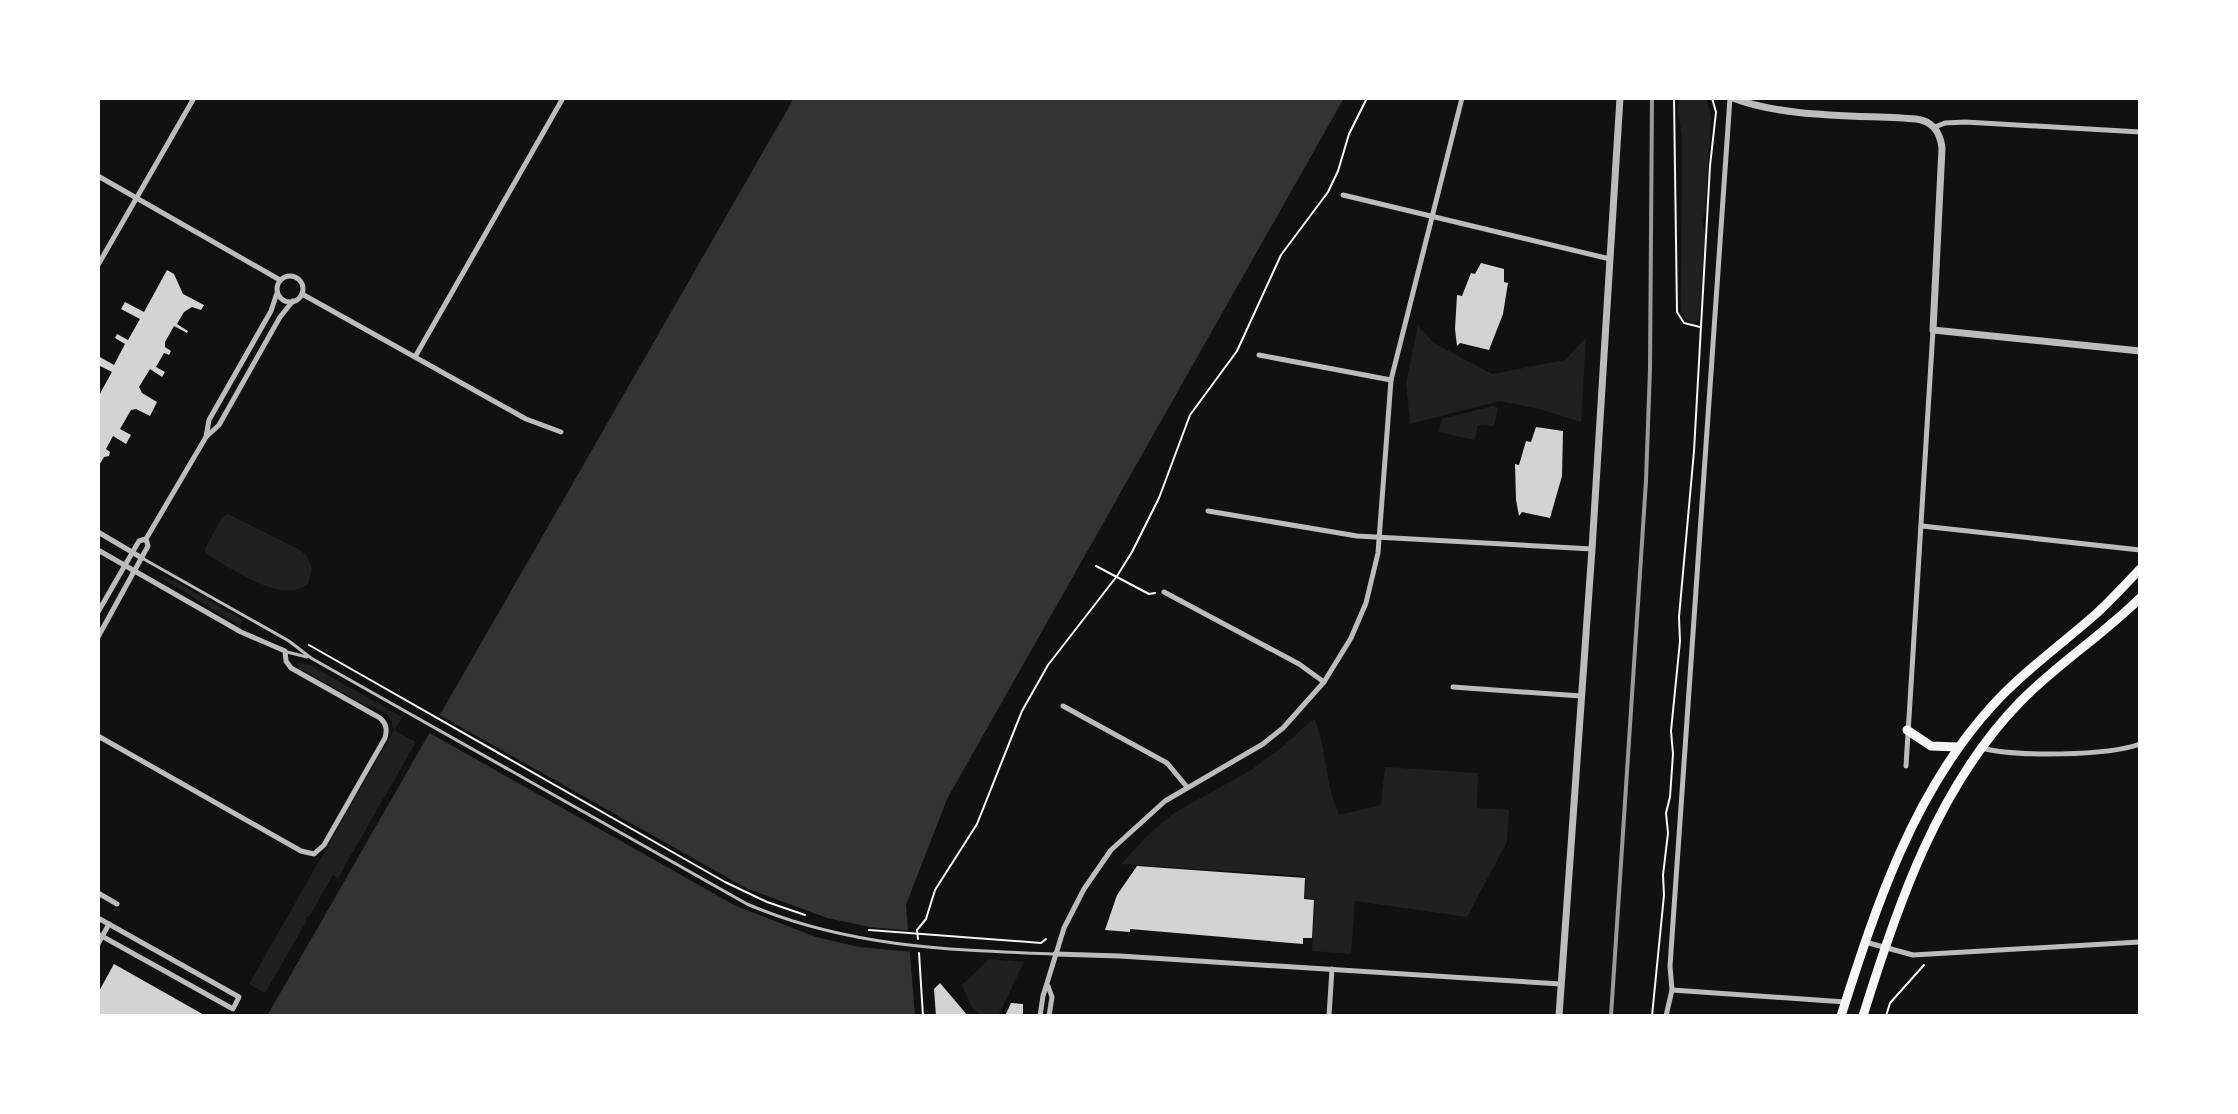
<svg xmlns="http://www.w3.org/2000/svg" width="2238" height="1114" viewBox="0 0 2238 1114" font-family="'Sofia Sans Condensed',sans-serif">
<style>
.green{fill:#202020}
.water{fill:#333}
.pier{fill:#111}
.building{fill:#d3d3d3}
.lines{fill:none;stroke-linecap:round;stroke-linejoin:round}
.path{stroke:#f5f5f5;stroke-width:2}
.service{stroke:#bcbcbc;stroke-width:3}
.minor{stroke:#bcbcbc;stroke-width:5}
.tertiary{stroke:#bcbcbc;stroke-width:7}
.trunk{stroke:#f5f5f5;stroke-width:9}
.rail{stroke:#9a9a9a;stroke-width:4}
</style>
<rect width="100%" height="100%" fill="#111"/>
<!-- green -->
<g class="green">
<path d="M1679,98H1706L1711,116L1705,210L1702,220L1705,236L1699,320L1694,324L1686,320L1681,310L1682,137L1678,111Z"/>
<path d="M1418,326L1434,343L1492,374L1565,360L1586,338L1581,422L1539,409L1500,401L1410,424L1406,383Z"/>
<path d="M1493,406L1498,408L1494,426L1478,425L1475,440L1439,432L1441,419Z"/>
<path d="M228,514L300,550L307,556L312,568L308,584C281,605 232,568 206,554L205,549L222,517Z"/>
<path d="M155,574L180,584L243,620L240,626Z"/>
<path d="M298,663L310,665L402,717L395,729L392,727V722L386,713L363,704L298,667Z"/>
<path d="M1315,720C1327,751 1325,784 1339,815L1381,805L1385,767L1478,773L1477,808L1509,810L1507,842L1467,917L1355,901L1351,954L1312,951L1315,899L1305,898L1306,876L1121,864L1148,835L1174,813L1251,770L1281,748L1311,721Z"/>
<path d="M394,730L416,742L338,878L333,875L309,917L307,916L306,922L265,993L249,984Z"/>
<path d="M989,959L1024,962L998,1016H980L971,1006L962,985Z"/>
</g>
<!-- water -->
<path class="water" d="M794,98H1344L947,799L906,905L915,1016H267Z"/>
<!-- pier -->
<path class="pier" d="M436,713L746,888L827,918L870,927L912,931L914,952L859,947L816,937L736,906L426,731Z"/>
<!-- building -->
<g class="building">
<path d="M1481,263L1504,269V282L1508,283L1503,314L1489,350L1460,343L1457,346L1455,329L1457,295L1462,296L1471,273L1475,274Z"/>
<path d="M167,270L174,274L183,294L204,305L201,310L192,307L184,312L177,324L188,331L187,333L174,326L165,342V347L171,351L169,355L164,353L156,367L165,372L162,377L150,369L139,387L142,393L157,402L150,416L136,409L131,410L120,429L131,435L126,444L113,436L106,449L110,452L109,456L104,457L98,467V397L112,372L98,365V356L114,365L125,344L115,338L117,334L128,340L140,319L121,309L125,302L144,312Z"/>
<path d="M1536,427L1563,431L1562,476L1550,518L1522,512L1519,516L1516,500L1515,464L1519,465L1526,441L1531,442Z"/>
<path d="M1137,866L1305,878L1304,899L1314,900L1312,938H1303V944L1130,929V932L1105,930L1117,895Z"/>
<path d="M114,964L206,1016H98V993Z"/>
<path d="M940,983L968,1016H936L934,989Z"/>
<path d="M1011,1003L1023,1004V1016H1005Z"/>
</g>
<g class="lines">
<!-- path -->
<g class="path">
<path d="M1674,98L1677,312L1684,323L1700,327"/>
<path d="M1096,566L1149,594L1155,593"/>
<path d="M309,645L725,882L767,902L805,915"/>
<path d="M869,930L1041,943L1046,939"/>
<path d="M918,939L917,930L926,919L935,890L977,824L1022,711L1048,665L1117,576L1132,552L1159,498L1190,415L1237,351L1281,255L1328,192L1338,171L1349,134L1367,98"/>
<path d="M919,953L923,1016"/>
<path d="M1652,1016L1664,895L1663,875L1668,833L1666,813L1670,797L1673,754L1671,731L1680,641L1679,617L1694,451L1710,166L1716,112L1712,98"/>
<path d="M1886,1016L1890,1003L1924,965"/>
</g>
<!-- service -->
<g class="service">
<path d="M142,558L289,641L311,658L747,904C846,947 949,950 1055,954"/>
<path d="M287,652L307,657"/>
</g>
<!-- minor -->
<g class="minor">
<path d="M1935,127L1945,123L1965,122L2140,132"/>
<path d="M98,176L280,280"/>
<path d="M1343,195L1610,259"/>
<path d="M98,265L194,98"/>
<circle cx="290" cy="289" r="13"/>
<path d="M302,294L526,419L561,432"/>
<path d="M1259,355L1391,380"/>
<path d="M415,357L563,98"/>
<path d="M206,437L219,425L280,317L293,301"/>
<path d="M1208,511L1357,536L1592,549"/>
<path d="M1922,526L2140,550"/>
<path d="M98,532L142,558"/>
<path d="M146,539L206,437L209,420L271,311L277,293"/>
<path d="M98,550L241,632L285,651L286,661L291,668L380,718C387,724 387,730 385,738L324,845L314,854L301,851L98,736"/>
<path d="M1164,592L1299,664L1324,682"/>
<path d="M98,612L139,541L146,539L148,546L98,637"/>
<path d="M1453,687L1581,696"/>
<path d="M1063,706L1167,763L1187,787"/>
<path d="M1982,748C2015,757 2108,756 2140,744"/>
<path d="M1906,766L1933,330"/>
<path d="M98,893L117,904"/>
<path d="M98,918L239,997L233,1009L98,934"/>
<path d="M1865,942L1913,955L2140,942"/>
<path d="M98,944L109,924"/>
<path d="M1055,954L1120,956L1561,984"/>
<path d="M1048,986L1052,997L1049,1016"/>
<path d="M1672,990L1845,1002"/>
<path d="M1040,1016L1043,996L1064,928L1084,889L1111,850L1165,801L1263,744L1283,728L1324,682L1351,638L1366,603L1378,553L1391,380L1462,98"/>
<path d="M1329,1016L1332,969"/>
<path d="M1666,1016L1672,990L1670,966L1730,98"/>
</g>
<!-- tertiary -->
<g class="tertiary">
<path d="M1733,98C1783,118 1862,115 1916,119C1933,121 1940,132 1942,148L1933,330L2140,351"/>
<path d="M1559,1016L1592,549L1620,98"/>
</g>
<!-- trunk -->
<g class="trunk">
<path d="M1907,730L1931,746L1958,747"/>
<path d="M1841,1016C1876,906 1913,793 1992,706C2024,671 2062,644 2097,613C2112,599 2126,584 2140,569"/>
<path d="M1863,1016C1897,906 1938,786 2020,702C2057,664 2103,635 2140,598"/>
</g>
<!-- rail -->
<path class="rail" d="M1611,1016L1646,481L1650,369L1652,98"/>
</g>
<!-- border -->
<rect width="2238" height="1114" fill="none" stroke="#ffffff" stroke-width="200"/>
</svg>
